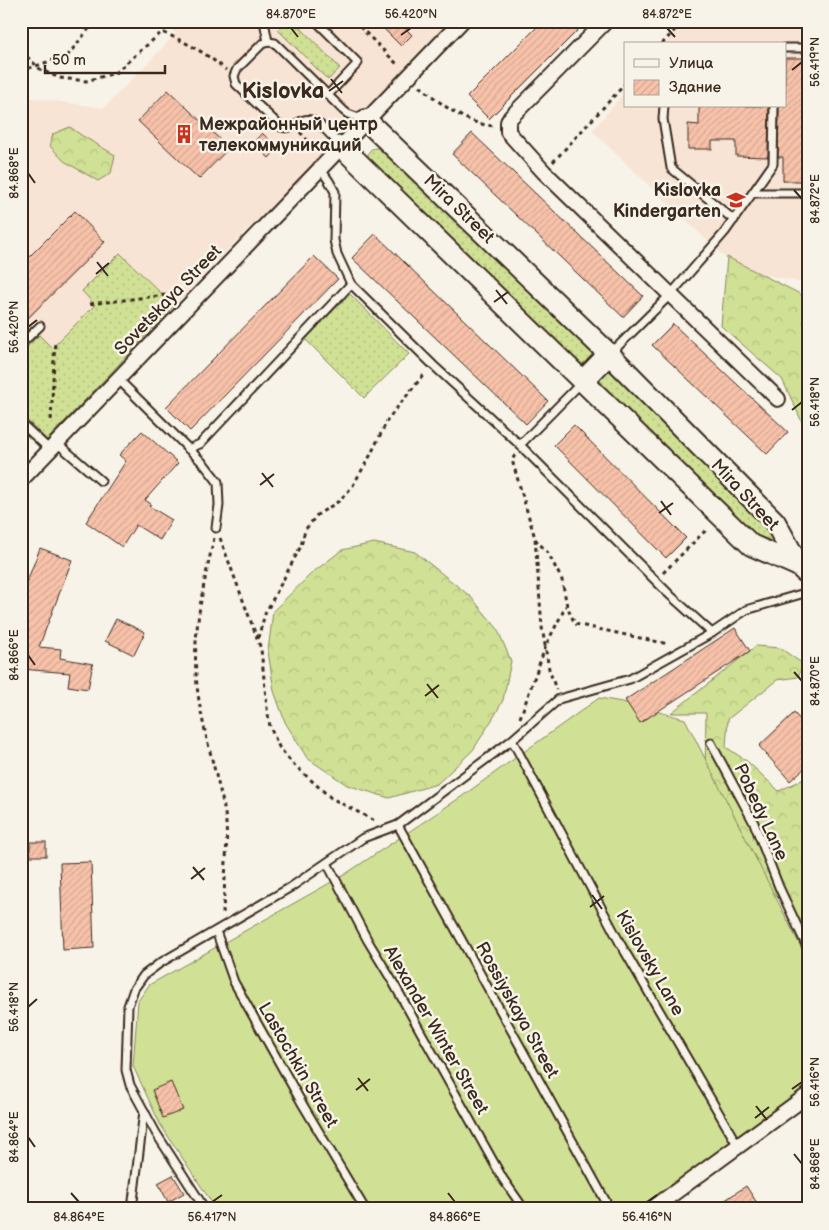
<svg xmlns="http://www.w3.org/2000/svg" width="829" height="1230" viewBox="0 0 829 1230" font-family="'Balsamiq Sans',sans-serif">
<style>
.built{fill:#f7e4d5}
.grass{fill:url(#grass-dots);stroke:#86865a}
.forest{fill:url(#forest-crowns);stroke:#86865a}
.garden{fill:#d0e195;stroke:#86865a}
.building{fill:url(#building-hatch);stroke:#3b2a1e}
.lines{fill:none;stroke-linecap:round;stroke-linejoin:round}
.lane-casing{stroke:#3b2a1e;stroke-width:11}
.street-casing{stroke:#3b2a1e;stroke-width:18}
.secondary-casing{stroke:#3b2a1e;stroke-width:24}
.path{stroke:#3b2a1e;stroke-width:3;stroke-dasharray:4 4;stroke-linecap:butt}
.lane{stroke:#f7f3e8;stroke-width:7}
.street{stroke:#f7f3e8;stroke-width:14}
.secondary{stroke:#f7f3e8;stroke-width:20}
.ticks{fill:none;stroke:#3b2a1e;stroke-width:2}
.labels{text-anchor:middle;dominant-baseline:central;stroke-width:5;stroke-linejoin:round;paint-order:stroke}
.poi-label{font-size:18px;font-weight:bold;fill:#3b2a1e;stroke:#f7f3e8;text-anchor:start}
.street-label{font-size:18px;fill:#3b2a1e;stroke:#f7f3e8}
.district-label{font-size:22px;font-weight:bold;fill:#3b2a1e;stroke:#f7f3e8}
.neatline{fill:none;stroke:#3b2a1e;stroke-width:2}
.ticks-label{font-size:12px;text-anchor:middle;fill:#3b2a1e}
</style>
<defs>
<pattern id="grass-dots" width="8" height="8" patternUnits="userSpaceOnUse" patternTransform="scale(1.25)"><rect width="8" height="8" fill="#d0e195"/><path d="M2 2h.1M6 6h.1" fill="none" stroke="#b4c180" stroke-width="1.8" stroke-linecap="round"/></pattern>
<pattern id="forest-crowns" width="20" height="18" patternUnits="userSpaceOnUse" patternTransform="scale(1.25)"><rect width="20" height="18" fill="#d0e195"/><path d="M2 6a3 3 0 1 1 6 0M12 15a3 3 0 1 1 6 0" fill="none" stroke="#b4c180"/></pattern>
<pattern id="building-hatch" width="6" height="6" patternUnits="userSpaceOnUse" patternTransform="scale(1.25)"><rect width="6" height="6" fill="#f8c2aa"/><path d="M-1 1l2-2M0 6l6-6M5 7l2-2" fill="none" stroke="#d6a792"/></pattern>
</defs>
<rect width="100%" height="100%" fill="#f7f3e8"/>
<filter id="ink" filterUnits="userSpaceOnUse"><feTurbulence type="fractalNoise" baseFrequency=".02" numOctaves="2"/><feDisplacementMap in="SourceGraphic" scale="10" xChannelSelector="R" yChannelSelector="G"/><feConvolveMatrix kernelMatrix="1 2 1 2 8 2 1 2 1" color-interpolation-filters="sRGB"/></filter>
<g filter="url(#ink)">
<!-- built -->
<g class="built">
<path d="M163,21H452L370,106L366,109L358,110L328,139V146L319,159L236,241L47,440L21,414V103L25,97L104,108L176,34Z"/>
<path d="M684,21H808V284L736,268L592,131L625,92V106H785V44H665Z"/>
</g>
<!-- grass -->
<g class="grass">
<path d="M286,21H294L340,68L328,80L278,30Z"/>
<path d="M377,148L382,150L592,352L594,357L585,366L580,364L370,162C366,155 368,148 377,148Z"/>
<path d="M120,253L174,306L47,440L21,414V353L39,335L52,348L95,305L82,291Z"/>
<path d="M350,294L409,354L364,398L305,339Z"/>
<path d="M606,370L614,373L771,531L773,535V540L769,544L759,543L602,385L599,377Z"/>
</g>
<!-- forest -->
<g class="forest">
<path d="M70,127L81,135L115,155L111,173L98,181L64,161L50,146L53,134Z"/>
<path d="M727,257L808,298V428L803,424L782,379L721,326Z"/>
<path d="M374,543L415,552L471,597L497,628L511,661L503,700L495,715L473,750L437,784L389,798L347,785L307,758L285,722L274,691L268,651L273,611L312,573L342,550Z"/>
<path d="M756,646L780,648L803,664L798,677L777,680L728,719L726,747L748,762L779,791L808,777V930L756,874L705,778L706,713H671Z"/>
</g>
<!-- garden -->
<path class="garden" d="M599,698L622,702L685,719L808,961V1084L640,1209H216L160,1124L133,1066L138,1001L149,985L344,875L461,797Z"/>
<!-- building -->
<g class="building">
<path d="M376,21H398L412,35L401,46Z"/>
<path d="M543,21H587L489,119L467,97Z"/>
<path d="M785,58H808V181H783V157H778L779,106H785Z"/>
<path d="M168,90L229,148L199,179L138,121Z"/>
<path d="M699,106H769L768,157L736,156V141H712V149H688V124L699,125Z"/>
<path d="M262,133L278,148L269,158L253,143Z"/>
<path d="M472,133L643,296L623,317L452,154Z"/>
<path d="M75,211L105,242L21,325V265Z"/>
<path d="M375,234L548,401L526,424L352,258Z"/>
<path d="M314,256L338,279L190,431L166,407Z"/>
<path d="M673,324L788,432L767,454L652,345Z"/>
<path d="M574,425L686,538L666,558L554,445Z"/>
<path d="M142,431L178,463L145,500L151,504L149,506L172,520L160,540L136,525L122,547L86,522L126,461L119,455Z"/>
<path d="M40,548L72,560L39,647L61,649L60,658L93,664L88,689L68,686L70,673L21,669V597Z"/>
<path d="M116,619L145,632L134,655L105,641Z"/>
<path d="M735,628L750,651L640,723L625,700Z"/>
<path d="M794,713L808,728V765L790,781L759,746Z"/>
<rect x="30" y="842" width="16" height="14"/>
<path d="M91,862L94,948L63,950L60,863Z"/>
<path d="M171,1082L183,1110L163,1118L152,1090Z"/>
<path d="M173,1175L184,1193L168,1202L158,1183Z"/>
<path d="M746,1186L761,1209H712Z"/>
</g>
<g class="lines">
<!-- lane casing -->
<g class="lane-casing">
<g id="lane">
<path d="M264,21L268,42"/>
<path d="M316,21L358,63L328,95"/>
<path d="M785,48H808"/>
<path d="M664,106L663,119L671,168L734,220"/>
<path d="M339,144C332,137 322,123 311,120C299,117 294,131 281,127L236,84L234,76L237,69L262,44L268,42L275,43L344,111L348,114L364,120"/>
<path d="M320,168L329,181L335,192L334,240L337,254L351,284"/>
<path d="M753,193H808"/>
<path d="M21,344L40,326"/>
<path d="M610,354L671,294L725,232L773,164L774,106"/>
<path d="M118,379L204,464L218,482L219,505L216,528"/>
<path d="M21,423L50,450"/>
<path d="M57,443L101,481"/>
<path d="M520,445L581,383"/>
<path d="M188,449L200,444L351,284L433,365L520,445L671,596L712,633"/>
<path d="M512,740L620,943L738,1146"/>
<path d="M711,743L754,823L779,887L808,949"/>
<path d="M398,825L610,1209"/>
<path d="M327,863L368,941L394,984L503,1179L524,1209"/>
<path d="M216,931L234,982L303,1105L365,1209"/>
<path d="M132,1209L144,1111"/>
<path d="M205,1209L156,1133L130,1085L126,1070L128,1006L134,989L144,975L160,963L291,887L363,838L398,825L512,740L559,699L630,679L712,633L746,610L808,592"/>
</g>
</g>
<!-- street casing -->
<g class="street-casing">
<g id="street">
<path d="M606,21L511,117L508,122V132L544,172L778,399"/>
<path d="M21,480L462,21"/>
<path d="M652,1209L808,1095"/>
</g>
</g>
<!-- secondary casing -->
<g class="secondary-casing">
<g id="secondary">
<path d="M366,120L609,354L775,522L799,566L808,575"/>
<path d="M341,146L751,545L799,566"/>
<path d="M583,381L609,354"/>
</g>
</g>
<!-- path -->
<g class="path">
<path d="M354,21L399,66"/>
<path d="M662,44L683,21"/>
<path d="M21,51L40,69L50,74L60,78L86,81L115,73L162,32C186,42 206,53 226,70"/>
<path d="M21,71L68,55L95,21"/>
<path d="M420,86C441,104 465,124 494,126"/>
<path d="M300,132L314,148"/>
<path d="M553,162L625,84"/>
<path d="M90,304L174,294"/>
<path d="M51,420L55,341"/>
<path d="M515,455L512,460L535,538L542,627L549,669L556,690"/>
<path d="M214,538C204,583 193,628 196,674C198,706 206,736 214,767C218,785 225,805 226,823C228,853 224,884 223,914"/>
<path d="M220,538L261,649L267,708L270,727L279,747L292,763L331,798L377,822"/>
<path d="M535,539L548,553L562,580L567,606L575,624L668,644"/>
<path d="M663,573L708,528"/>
<path d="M258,638L265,614L301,546L305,530L317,515L339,501L352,487L370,456L388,419L425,373"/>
<path d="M520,718L546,645L566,606"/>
</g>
<!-- lane -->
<use href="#lane" class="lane"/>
<!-- street -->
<use href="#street" class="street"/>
<!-- secondary -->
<use href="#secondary" class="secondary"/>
</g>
</g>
<!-- ticks -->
<path class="ticks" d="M291,28L298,37M667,28L675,37M401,35L411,28M792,70L802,62M331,79L342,93M329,91L343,81M28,173L35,183M794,190L802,199M97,262L108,276M96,274L109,263M496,290L507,304M494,302L508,292M28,327L37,320M792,410L802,402M262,473L273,487M260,485L274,474M661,501L671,515M659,513L673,503M28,655L35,665M794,672L802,681M427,684L438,698M425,696L439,685M193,867L204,880M191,879L205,868M592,895L602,909M590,907L604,896M28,1007L37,999M358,1078L368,1091M792,1089L802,1082M356,1090L370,1079M756,1106L767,1120M755,1118L769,1107M28,1137L35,1147M794,1154L802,1164M71,1193L79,1202M448,1193L455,1202M212,1202L222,1195M647,1202L657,1195"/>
<!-- icons -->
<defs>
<g id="building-bare" transform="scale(1.5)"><path d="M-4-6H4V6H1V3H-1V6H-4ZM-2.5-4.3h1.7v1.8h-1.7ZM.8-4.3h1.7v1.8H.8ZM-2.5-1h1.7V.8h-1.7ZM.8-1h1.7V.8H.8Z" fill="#c8321e" stroke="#f7f3e8" stroke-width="2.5" paint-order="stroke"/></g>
<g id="school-bare" transform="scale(1.5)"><path d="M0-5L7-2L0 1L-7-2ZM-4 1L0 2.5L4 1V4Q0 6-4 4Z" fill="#c8321e" stroke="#f7f3e8" stroke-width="2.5" paint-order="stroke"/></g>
</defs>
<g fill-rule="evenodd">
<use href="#building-bare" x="184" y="134"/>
<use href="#school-bare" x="736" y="200"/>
</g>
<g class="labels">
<!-- poi labels -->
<g class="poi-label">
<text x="199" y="124">Межрайонный центр<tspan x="199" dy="21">телекоммуникаций</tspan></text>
<text x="721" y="190" text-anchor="end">Kislovka<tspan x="721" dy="21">Kindergarten</tspan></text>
</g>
<!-- street labels -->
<g class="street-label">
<text transform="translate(459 209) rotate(44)">Mira Street</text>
<text transform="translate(168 300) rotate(-46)">Sovetskaya Street</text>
<text transform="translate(745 495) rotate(47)">Mira Street</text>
<text transform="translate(761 812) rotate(65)">Pobedy Lane</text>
<text transform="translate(650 963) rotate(60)">Kislovsky Lane</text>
<text transform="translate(517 1010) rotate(61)">Rossiyskaya Street</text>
<text transform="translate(436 1030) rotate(60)">Alexander Winter Street</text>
<text transform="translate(298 1065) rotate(60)">Lastochkin Street</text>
</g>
<!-- district labels -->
<g class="district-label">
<text x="283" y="91">Kislovka</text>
</g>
</g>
<!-- margin -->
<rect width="829" height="1230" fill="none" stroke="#f7f3e8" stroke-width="55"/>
<!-- legend -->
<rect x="624" y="42" width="162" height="65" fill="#f7f3e8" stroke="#aca397"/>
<rect x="634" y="59" width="25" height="8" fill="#f7f3e8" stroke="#aca397"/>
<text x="669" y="68" font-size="15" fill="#3b2a1e">Улица</text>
<rect x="634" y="80" width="25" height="15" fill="url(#building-hatch)" stroke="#aca397"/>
<text x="669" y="92" font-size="15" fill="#3b2a1e">Здание</text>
<!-- scale -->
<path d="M45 65v8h120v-8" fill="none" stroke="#3b2a1e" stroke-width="2.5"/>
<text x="52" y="65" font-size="15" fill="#3b2a1e" stroke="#f7f3e8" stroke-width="4" paint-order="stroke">50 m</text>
<rect x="28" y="28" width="774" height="1174" class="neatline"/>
<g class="ticks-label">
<text x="291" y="18">84.870°E</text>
<text x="411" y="18">56.420°N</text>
<text x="667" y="18">84.872°E</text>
<text transform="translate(815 62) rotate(-90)" y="4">56.419°N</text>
<text transform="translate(14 173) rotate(-90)" y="4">84.868°E</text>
<text transform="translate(815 199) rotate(-90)" y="4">84.872°E</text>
<text transform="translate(14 327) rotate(-90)" y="4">56.420°N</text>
<text transform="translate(815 402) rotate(-90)" y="4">56.418°N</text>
<text transform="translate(14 655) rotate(-90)" y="4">84.866°E</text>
<text transform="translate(815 681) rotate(-90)" y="4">84.870°E</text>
<text transform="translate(14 1007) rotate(-90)" y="4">56.418°N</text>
<text transform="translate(815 1082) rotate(-90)" y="4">56.416°N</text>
<text transform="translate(14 1137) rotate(-90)" y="4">84.864°E</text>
<text transform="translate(815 1164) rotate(-90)" y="4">84.868°E</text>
<text x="79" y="1221">84.864°E</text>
<text x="212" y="1221">56.417°N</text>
<text x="455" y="1221">84.866°E</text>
<text x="647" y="1221">56.416°N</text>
</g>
</svg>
